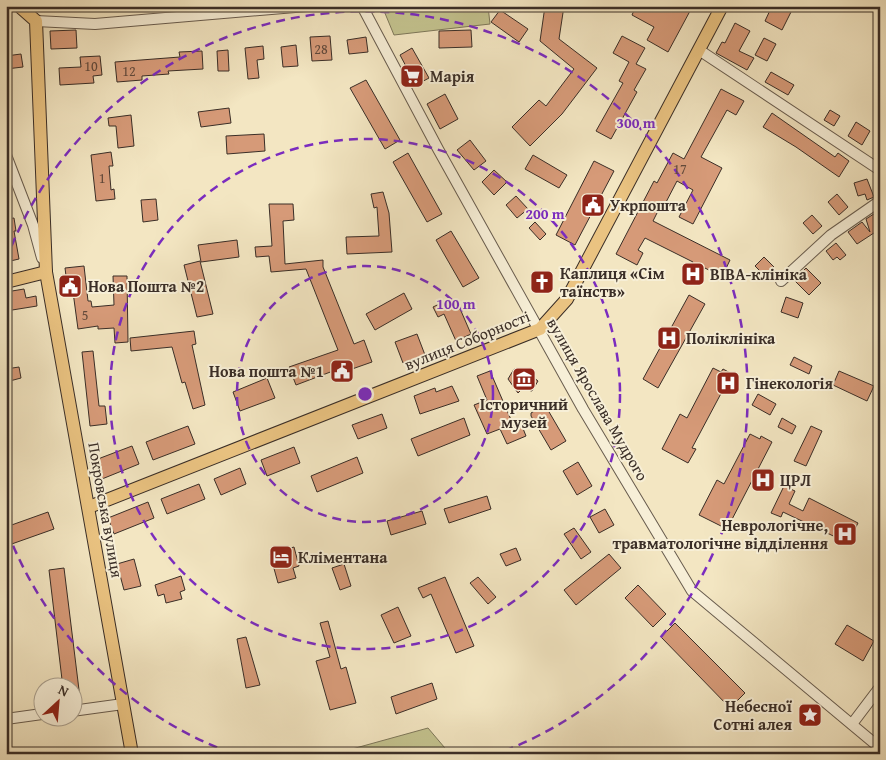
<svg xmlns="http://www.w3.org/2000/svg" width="886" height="760" viewBox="0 0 886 760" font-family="'Gentium Book Plus',serif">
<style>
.green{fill:#c3c28e;stroke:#7e785a}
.building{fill:#d69a78;stroke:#3a2e27}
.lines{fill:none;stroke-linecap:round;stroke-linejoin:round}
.minor-casing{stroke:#685c4e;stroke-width:12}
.major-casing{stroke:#3a2e27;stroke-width:14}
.minor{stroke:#f7efd7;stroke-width:10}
.major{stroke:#eac381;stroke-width:12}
.ring{fill:none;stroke:#7b2cbf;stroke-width:2.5;stroke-dasharray:9 6}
.labels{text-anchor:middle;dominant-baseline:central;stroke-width:4;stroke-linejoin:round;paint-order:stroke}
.number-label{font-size:14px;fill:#61493b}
.poi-label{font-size:16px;font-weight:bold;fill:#3a2e27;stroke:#f7efd7;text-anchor:start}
.street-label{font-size:16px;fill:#3a2e27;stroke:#f7efd7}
.centre{fill:#7b2cbf;stroke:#f7efd7;stroke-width:2.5}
.ring-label{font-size:15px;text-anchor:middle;font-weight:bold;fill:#7b2cbf;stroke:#f7efd7;stroke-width:4;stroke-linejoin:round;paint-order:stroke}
</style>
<rect width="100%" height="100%" fill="#f3e6c2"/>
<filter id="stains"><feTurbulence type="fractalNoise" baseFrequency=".004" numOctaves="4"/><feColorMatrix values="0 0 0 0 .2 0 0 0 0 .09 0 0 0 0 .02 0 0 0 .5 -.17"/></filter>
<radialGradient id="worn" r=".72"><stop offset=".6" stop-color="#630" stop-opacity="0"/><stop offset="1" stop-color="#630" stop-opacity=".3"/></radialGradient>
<!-- green -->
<g class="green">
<path d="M382,6H488L490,24L394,35Z"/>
<path d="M428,728L450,754H334Z"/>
</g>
<!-- building -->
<g class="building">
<path d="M545,6H564L559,39L597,68L562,114L530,146L512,127L539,100L546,106L574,69L540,41Z"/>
<path d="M636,6H682L690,11L668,52L647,40L654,27L632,15Z"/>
<path d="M772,6H794L782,30L765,21Z"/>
<path d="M500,10L528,29L519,42L491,22Z"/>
<path d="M735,23L750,31L739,51L754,58L747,70L716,53L722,42L725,43Z"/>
<path d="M76,30L77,48L51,49L50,31Z"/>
<path d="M471,30L472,47L439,48V31Z"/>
<path d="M330,36L332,60L312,61L310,37Z"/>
<path d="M622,36L645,48L636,64L646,69L634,90L637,92L611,139L596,131L623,83L619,81L629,62L613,53Z"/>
<path d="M366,37L368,52L349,54L347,40Z"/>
<path d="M764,38L776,44L767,61L755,55Z"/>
<path d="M296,45L298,66L283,67L281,47Z"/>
<path d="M263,46L264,59L257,60L259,78L248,79L245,48Z"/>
<path d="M412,48L429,78L416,85L400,55Z"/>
<path d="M228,50L229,71H218L217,51Z"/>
<path d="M202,51L203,69L168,71L169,74L142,76V80L117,82L115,62L180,57L179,52Z"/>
<path d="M21,54L23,67L6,69V56Z"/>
<path d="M100,56L102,75L93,76L94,83L60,85L59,68L81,67L80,57Z"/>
<path d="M771,72L794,85L788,95L765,82Z"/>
<path d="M366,80L400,140L385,149L350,88Z"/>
<path d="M721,89L744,101L736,115L727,110L701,157L722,168L693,224L679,217L693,190L677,181L664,206L661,205L653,221L730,260L722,277L705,268L696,285L684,278L693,262L645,238L638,250L643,253L637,265L616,254L654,181L657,183L673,153L684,159Z"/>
<path d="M445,94L458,119L440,129L427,104Z"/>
<path d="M229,108L231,123L201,127L198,112Z"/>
<path d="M830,110L840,116L834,126L824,120Z"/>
<path d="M772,113L835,157L838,153L849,161L839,177L796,147L763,127Z"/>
<path d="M131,115L134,146L118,148L116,126H109L108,118Z"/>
<path d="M856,122L870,131L862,145L848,136Z"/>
<path d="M264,134L265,151L227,154L226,136Z"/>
<path d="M470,140L486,161L474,170L457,150Z"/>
<path d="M111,152L113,166H109L111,190L114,189L115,199L96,201L91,155Z"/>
<path d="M408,153L442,214L427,222L393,162Z"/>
<path d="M533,155L567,175L559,188L525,169Z"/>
<path d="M594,161L614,171L575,245L556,235Z"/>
<path d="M494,170L507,182L494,195L482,182Z"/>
<path d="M867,179L874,197L867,200L865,194L858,196L854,183Z"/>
<path d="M383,192L389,213L392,252L347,254L346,237L379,236L377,207L374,208L371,194Z"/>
<path d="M837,194L848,207L839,215L828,202Z"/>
<path d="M516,196L528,209L517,218L506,205Z"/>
<path d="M156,199L158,220L143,222L141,200Z"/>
<path d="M269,204H293L294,220L283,221L285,264L323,260V267L354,344L364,340L372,362L335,375L333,371L296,385L289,367L338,350L306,269L271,272L269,256L256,257L255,247L272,246Z"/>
<path d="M880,210V229L857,244L848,232L862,222L870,232L866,219Z"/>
<path d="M812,215L822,226L813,234L803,223Z"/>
<path d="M14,218L16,231H14L19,259L6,262V219Z"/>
<path d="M535,222L546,234L540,240L529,228Z"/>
<path d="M451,231L479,278L463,287L436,240Z"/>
<path d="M237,240L239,257L201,262L198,245Z"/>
<path d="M836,243L846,255L840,260L837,257L833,260L826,251Z"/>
<path d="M764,257L774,267L765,276L755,266Z"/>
<path d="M200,261L213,314L197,317L184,265Z"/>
<path d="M84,266L88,301H91L92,307L114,305L113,276H127L128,342L115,343L114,328L98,329V326L78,329L73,292H68L65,268Z"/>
<path d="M806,268L821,283L809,295L794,280Z"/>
<path d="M24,289L26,298L36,296L37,306L6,311V292Z"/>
<path d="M404,293L412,309L375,330L366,314Z"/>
<path d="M689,295L705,304L658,388L643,379Z"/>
<path d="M786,297L803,303L798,318L781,312Z"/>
<path d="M448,300L451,307L458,304L471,334L456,341L444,314L438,317L433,307Z"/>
<path d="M194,331L196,344L192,345L205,405L193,409L185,382L182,383L172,347L131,351L130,338Z"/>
<path d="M417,334L425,355L403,363L395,342Z"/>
<path d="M93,351L99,406H105L107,424L90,426L82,352Z"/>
<path d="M794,357L812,366L809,374L790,365Z"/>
<path d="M19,367L21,378L6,382V369Z"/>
<path d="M713,368L721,372L723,369L734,375L728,387L725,386L692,448L696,449L688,463L662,449L680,414L687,418Z"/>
<path d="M514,369H523L538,381L532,391L522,389L518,393L508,379Z"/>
<path d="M490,371L515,429L522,426L526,436L507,444L500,429L487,434L474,405L487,400L477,376Z"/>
<path d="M839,371L874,386L867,401L833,385Z"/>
<path d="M267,378L275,398L240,411L233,392Z"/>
<path d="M452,386L459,401L420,414L414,396L435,388L436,392Z"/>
<path d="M758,394L776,404L770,415L752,405Z"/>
<path d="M545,405L566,441L551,450L531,416V413Z"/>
<path d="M382,414L387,428L358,439L352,425Z"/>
<path d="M464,418L470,435L418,456L411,439Z"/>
<path d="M782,418L796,426L792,434L778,427Z"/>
<path d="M188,426L195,444L153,460L146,442Z"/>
<path d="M811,426L822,431L806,466L794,461Z"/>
<path d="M750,434L760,439L761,436L772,442L727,529L699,515L717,480L724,484Z"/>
<path d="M132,446L139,464L97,481L90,462Z"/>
<path d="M294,447L300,463L267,476L261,460Z"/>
<path d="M357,457L363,473L317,492L311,476Z"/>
<path d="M578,462L592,486L577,495L563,471Z"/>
<path d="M240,468L246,484L221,495L214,479Z"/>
<path d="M199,484L205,499L167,514L161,499Z"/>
<path d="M784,486L795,491L789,504L803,511L809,498L858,523L848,543L783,512L781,517L771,513Z"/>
<path d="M487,496L491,509L449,523L444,509Z"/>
<path d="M148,502L154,518L114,534L108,518Z"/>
<path d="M605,509L614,525L599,533L590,517Z"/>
<path d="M422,511L426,524L391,535L387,521Z"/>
<path d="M48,512L54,529L6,546V527Z"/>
<path d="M574,528L591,552L581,559L564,534Z"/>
<path d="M294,547L299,566L293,568L296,578L278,583L270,554Z"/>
<path d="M516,548L521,560L506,566L500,554Z"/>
<path d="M609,554L621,568L576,605L564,590Z"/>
<path d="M134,559L141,586L124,590L117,564Z"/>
<path d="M344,564L351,586L340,590L332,568Z"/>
<path d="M64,568L80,698L72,699V688H63L49,570Z"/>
<path d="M181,576L185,590L180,592L182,599L166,603L164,594L158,596L155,585Z"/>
<path d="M445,577L474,646L456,653L431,594L423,598L418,588Z"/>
<path d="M478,577L496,597L488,604L470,583Z"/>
<path d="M638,585L666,614L653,627L625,598Z"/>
<path d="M398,607L411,636L394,643L381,615Z"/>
<path d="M328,621L341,669L346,667L356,703L330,710L316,661L330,657L320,623Z"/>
<path d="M675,623L745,693L730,708L661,637Z"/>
<path d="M847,625L874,641L863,661L835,644Z"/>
<path d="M246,637L260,685L246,688L237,639Z"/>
<path d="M432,683L437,699L396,714L391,697Z"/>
</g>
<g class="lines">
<!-- minor casing -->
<g class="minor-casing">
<g id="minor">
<path d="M362,6L438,149L583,409L692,591L880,748"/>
<path d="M36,21L95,24L307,6"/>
<path d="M699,50L880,170"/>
<path d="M6,155L33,225L42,258"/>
<path d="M781,281L831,235L880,201"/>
<path d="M72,711L123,704"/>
<path d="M6,719L42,714"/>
<path d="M852,724L880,687"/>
</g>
</g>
<!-- major casing -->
<g class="major-casing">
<g id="major">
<path d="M19,6L36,21L46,272L132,754"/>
<path d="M6,282L46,272"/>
<path d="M89,507L540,329L567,299L722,6"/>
</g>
</g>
<!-- minor -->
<use href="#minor" class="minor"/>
<!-- major -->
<use href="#major" class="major"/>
</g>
<!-- distance rings -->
<g class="ring">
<circle cx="365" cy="394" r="128"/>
<circle cx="365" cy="394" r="255"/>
<path d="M231 753A383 383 0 0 1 6 528M6 260A383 383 0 1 1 499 753"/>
</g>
<!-- icons -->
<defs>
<g id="supermarket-square" transform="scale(1.25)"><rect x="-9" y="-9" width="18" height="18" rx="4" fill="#8f2418" stroke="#f7efd7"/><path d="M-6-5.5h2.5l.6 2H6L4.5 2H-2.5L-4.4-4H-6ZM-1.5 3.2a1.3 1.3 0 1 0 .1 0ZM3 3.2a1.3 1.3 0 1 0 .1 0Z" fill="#fff"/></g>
<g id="civic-square" transform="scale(1.25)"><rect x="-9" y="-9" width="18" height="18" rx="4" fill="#8f2418" stroke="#f7efd7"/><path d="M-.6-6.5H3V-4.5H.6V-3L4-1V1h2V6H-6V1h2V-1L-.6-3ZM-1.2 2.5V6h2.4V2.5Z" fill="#fff"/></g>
<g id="hospital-square" transform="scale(1.25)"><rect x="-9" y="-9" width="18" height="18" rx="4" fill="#8f2418" stroke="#f7efd7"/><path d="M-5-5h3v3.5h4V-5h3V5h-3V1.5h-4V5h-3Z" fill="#fff"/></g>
<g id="church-square" transform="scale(1.25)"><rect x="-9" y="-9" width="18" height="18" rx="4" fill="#8f2418" stroke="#f7efd7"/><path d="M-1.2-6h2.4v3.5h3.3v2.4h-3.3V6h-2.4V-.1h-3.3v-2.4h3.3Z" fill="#fff"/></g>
<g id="museum-square" transform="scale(1.25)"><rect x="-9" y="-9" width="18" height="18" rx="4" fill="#8f2418" stroke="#f7efd7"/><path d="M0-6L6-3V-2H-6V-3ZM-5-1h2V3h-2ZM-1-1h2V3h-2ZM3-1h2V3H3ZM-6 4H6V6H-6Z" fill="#fff"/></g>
<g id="hotel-square" transform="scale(1.25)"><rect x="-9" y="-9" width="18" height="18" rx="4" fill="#8f2418" stroke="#f7efd7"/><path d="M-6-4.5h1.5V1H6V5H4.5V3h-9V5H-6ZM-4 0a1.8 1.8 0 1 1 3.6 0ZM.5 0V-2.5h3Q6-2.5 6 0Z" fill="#fff"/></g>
<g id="sight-square" transform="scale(1.25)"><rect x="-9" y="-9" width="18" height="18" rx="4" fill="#8f2418" stroke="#f7efd7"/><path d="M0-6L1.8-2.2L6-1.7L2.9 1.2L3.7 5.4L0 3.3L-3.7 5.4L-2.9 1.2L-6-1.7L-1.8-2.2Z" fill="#fff"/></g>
</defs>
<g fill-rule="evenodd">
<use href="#supermarket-square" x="412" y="76"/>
<use href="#civic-square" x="593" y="205"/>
<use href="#hospital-square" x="693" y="274"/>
<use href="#church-square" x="542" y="282"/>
<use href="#civic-square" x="70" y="286"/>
<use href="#hospital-square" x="669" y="338"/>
<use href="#civic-square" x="342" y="371"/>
<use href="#museum-square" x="524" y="379"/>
<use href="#hospital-square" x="728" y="383"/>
<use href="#hospital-square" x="763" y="480"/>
<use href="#hospital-square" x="845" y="534"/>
<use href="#hotel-square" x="281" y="557"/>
<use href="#sight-square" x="810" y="715"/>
</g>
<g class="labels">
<!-- number labels -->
<g class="number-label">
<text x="321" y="49">28</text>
<text x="91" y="66">10</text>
<text x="129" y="71">12</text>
<text x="680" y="169">17</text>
<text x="102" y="178">1</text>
<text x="85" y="315">5</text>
</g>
<!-- poi labels -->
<g class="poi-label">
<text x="430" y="76">Марія</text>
<text x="610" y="205">Укрпошта</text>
<text x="560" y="273">Каплиця «Сім<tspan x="560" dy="18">таїнств»</tspan></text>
<text x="710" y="274">ВІВА-клініка</text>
<text x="88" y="286">Нова Пошта №2</text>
<text x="686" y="338">Поліклініка</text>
<text x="324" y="371" text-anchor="end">Нова пошта №1</text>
<text x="746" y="383">Гінекологія</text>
<text x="524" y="404" text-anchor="middle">Історичний<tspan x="524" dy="18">музей</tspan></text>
<text x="780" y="480">ЦРЛ</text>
<text x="828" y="525" text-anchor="end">Неврологічне,<tspan x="828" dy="18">травматологічне відділення</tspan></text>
<text x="298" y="557">Кліментана</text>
<text x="792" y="706" text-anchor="end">Небесної<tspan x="792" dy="18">Сотні алея</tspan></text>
</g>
<!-- street labels -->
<g class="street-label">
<text transform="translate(467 340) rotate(-22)">вулиця Соборності</text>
<text transform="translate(598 399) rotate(60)">вулиця Ярослава Мудрого</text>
<text transform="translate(106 510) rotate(80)">Покровська вулиця</text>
</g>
</g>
<circle cx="365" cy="394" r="8" class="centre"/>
<g class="ring-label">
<text x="636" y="128">300 m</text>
<text x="545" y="219">200 m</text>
<text x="456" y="309">100 m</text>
</g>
<!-- margin -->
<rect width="886" height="760" fill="none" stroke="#f3e6c2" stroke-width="25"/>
<rect x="8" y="8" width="871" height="745" fill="none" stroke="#3a2e27" stroke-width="2.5"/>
<rect x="12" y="12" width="861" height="735" fill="none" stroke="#3a2e27"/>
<!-- north arrow -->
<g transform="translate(58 702) rotate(26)"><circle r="24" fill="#f7efd7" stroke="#aba291"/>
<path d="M0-4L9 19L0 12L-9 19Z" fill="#8f2418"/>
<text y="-8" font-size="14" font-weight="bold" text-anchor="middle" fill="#3a2e27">N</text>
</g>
<rect width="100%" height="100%" filter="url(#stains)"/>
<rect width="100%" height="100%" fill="url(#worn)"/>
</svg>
